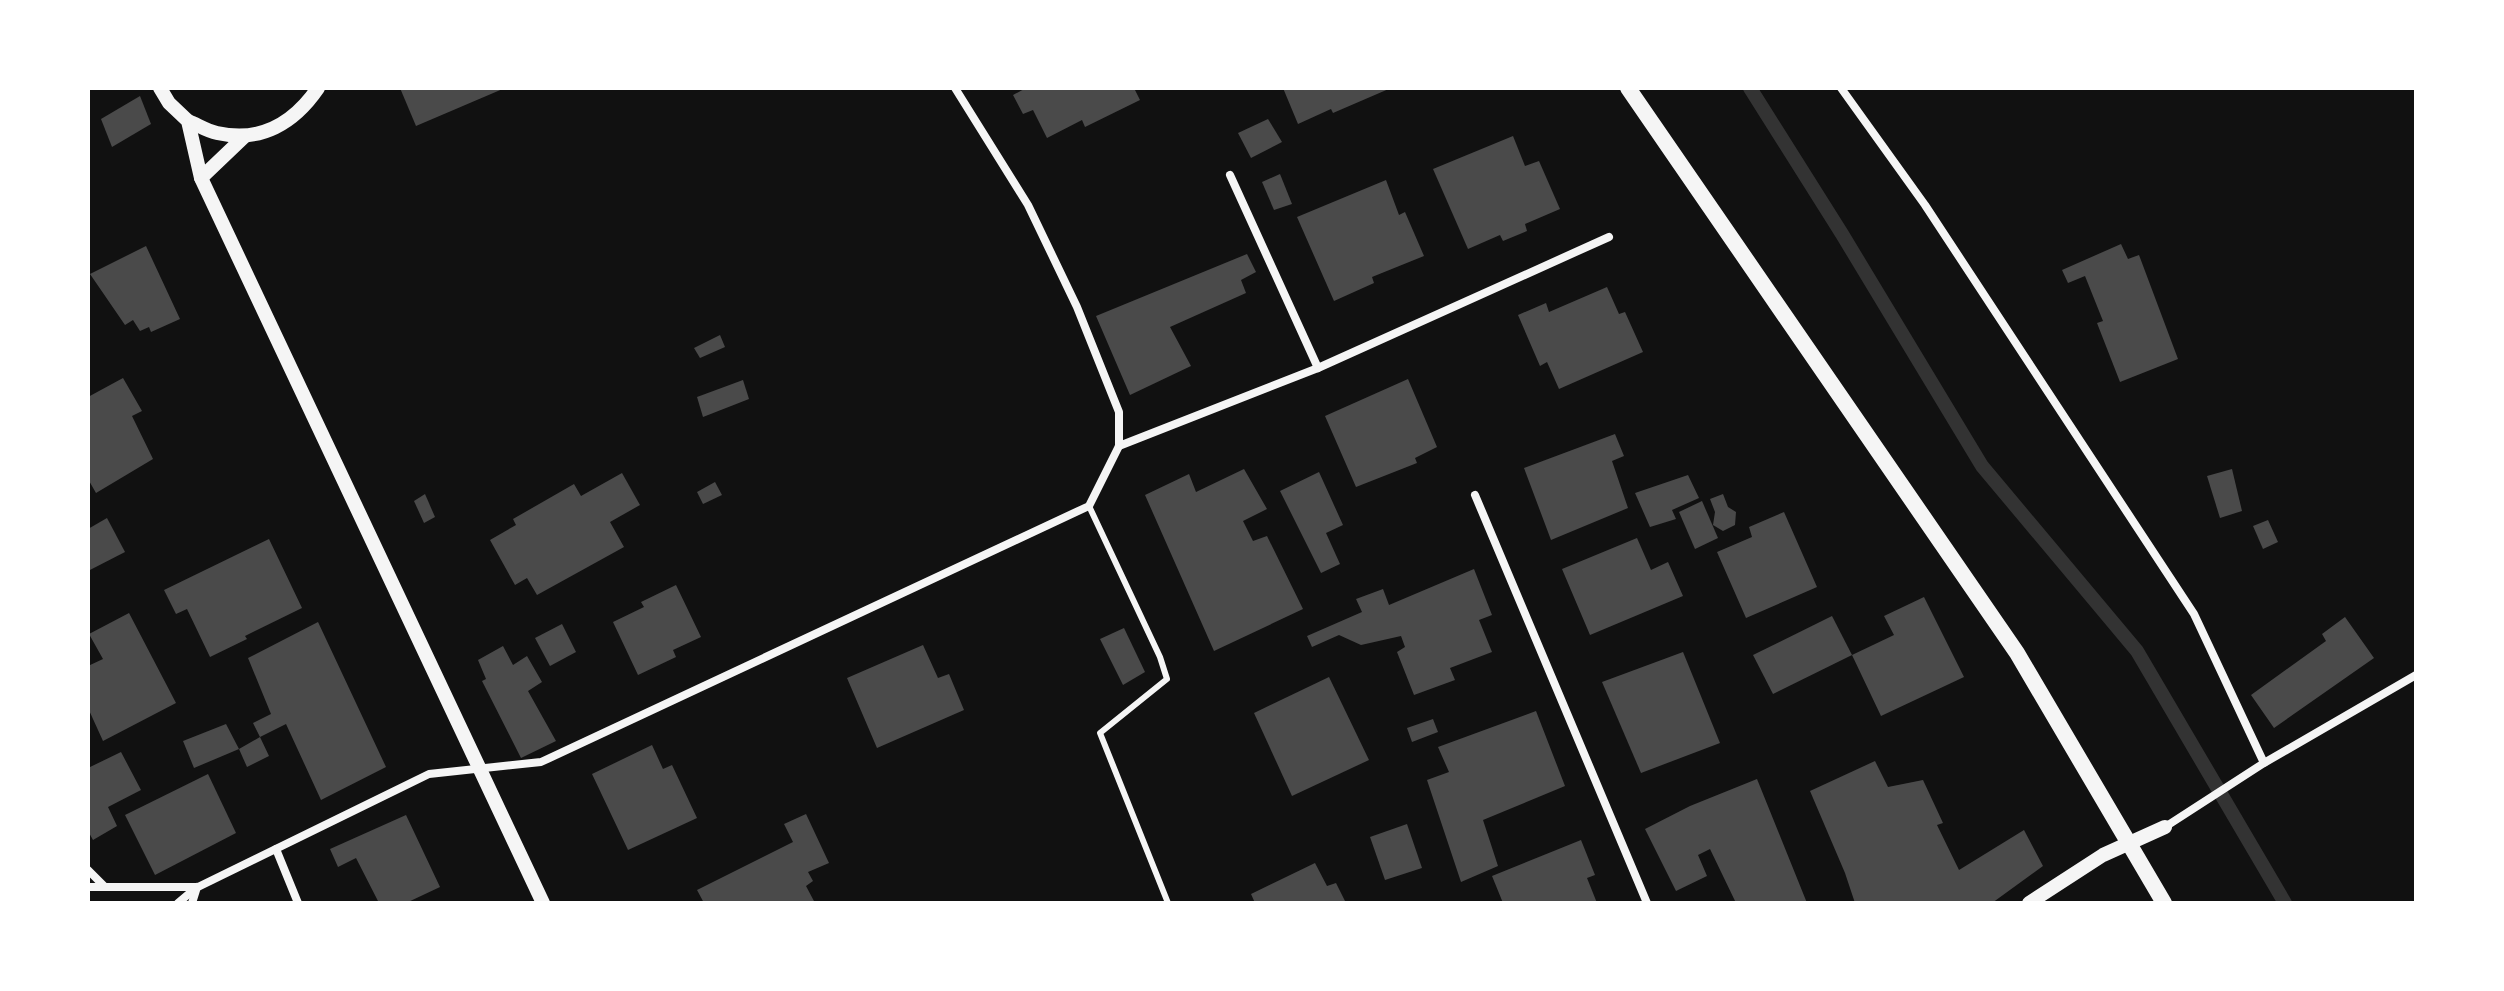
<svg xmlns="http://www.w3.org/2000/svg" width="2504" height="991" viewBox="0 0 2504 991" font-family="'Nunito Sans',sans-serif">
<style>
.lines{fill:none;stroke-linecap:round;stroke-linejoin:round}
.stream{stroke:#333;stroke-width:14}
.building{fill:#4a4a4a}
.service{stroke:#f5f5f5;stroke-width:6}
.minor{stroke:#f5f5f5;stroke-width:8}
.tertiary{stroke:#f5f5f5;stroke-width:14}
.secondary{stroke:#f5f5f5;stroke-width:16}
</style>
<rect width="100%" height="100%" fill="#111"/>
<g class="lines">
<!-- stream -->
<path class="stream" d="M1750,88L1842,234L1982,466L2137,651L2285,903"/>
</g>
<!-- building -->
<g class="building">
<path d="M400,88H505L416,126Z"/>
<path d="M1026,88H1134L1140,100L1085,127L1082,120L1047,138L1033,110L1023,114L1013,95Z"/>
<path d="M1283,88H1391L1333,113L1331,109L1298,124Z"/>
<path d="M140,96L151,124L112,147L101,119Z"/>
<path d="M1268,119L1282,142L1251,158L1238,133Z"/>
<path d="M1513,136L1525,166L1539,161L1560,209L1525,224L1527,231L1503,241L1500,235L1468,249L1433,169Z"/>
<path d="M1280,174L1292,204L1274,210L1262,182Z"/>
<path d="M1386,180L1399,215L1405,212L1424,256L1372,277L1374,283L1334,301L1297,217Z"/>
<path d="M2121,244L2128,259L2139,255L2178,359L2120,382L2097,323L2103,321L2085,276L2068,283L2062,270Z"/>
<path d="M146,246L180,319L151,332L149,327L140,331L133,320L125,325L90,274Z"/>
<path d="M1247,254L1256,272L1241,280L1246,293L1170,327L1191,366L1130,395L1096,316Z"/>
<path d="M1607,287L1619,314L1625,312L1643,352L1559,389L1547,362L1540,366L1518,315L1546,303L1549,312Z"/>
<path d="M720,335L725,347L700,358L694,348Z"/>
<path d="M123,378L142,411L132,416L153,459L96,493L88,479V397Z"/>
<path d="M1408,379L1437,447L1415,458L1417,463L1356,487L1325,416Z"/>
<path d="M743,380L749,399L703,417L697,397Z"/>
<path d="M1615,434L1624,456L1612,461L1628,508L1551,540L1524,468Z"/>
<path d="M1244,469L1267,509L1243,521L1253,541L1267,536L1303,609L1214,651L1145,495L1189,474L1196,492Z"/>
<path d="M2232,469L2242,511L2220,518L2207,476Z"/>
<path d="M1319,472L1343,525L1326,533L1340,564L1321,573L1280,491Z"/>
<path d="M622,473L640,505L610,522L624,547L537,595L527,578L515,585L490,540L516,525L513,519L574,484L581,496Z"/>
<path d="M1688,475L1699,498L1672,510L1676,519L1650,527L1635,493Z"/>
<path d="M715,482L722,495L703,504L697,492Z"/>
<path d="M425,494L435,517L424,523L414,501Z"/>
<path d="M1723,494L1728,507L1736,512L1735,525L1723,531L1713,525L1715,512L1710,499Z"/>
<path d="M1702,501L1718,538L1695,549L1679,512Z"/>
<path d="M1784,512L1817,587L1746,618L1717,552L1752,537L1749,527Z"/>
<path d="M107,518L125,552L88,571V529Z"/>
<path d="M2268,520L2278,542L2263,549L2253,526Z"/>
<path d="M1637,538L1651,570L1668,562L1683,596L1590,635L1562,569Z"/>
<path d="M269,539L302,608L245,636L247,639L210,657L187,609L176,614L164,590Z"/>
<path d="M1474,569L1492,615L1479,620L1492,652L1450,668L1455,680L1414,695L1397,652L1405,647L1401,636L1361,645L1339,635L1312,647L1307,636L1362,612L1356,599L1383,589L1389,605Z"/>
<path d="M676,585L701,637L673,650L676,657L638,675L613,622L644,607L641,602Z"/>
<path d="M1924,597L1964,677L1881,716L1852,655L1894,635L1884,616Z"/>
<path d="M129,613L176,703L103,741L88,708V666L103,659L89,634Z"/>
<path d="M1832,616L1852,655L1773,694L1753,655Z"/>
<path d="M2345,617L2374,658L2274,728L2251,695L2326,641L2322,634Z"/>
<path d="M318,622L386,767L321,800L286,724L260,737L253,723L271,714L248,658Z"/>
<path d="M562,624L576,652L550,666L535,638Z"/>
<path d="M1124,628L1145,672L1123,685L1100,639Z"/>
<path d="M923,645L938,678L949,674L964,710L877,748L847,678Z"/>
<path d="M503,646L513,665L527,656L542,682L528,691L556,741L521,758L482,681L486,679L478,660Z"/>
<path d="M1683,652L1720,743L1641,773L1602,682Z"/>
<path d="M1329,677L1369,760L1292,796L1254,713Z"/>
<path d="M1536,711L1565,786L1483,820L1498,866L1461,882L1427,780L1449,772L1438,747Z"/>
<path d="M1433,719L1438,732L1412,742L1407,728Z"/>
<path d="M226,724L239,749L260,737L269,756L247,767L239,749L194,768L183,741Z"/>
<path d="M652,745L663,769L672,765L697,818L628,850L592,774Z"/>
<path d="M121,752L141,790L108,807L117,826L93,840L88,831V768Z"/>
<path d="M1875,761L1888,787L1923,780L1943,823L1937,825L1959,870L2024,830L2043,866L1992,903H1855L1845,873L1810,791Z"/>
<path d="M208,774L236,833L155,875L125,815Z"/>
<path d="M1757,779L1807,903H1736L1710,849L1698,855L1707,876L1676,891L1645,829L1690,806Z"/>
<path d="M806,814L829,863L808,872L813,881L806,886L815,903H704L697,890L793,842L784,824Z"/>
<path d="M406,815L440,887L406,903H379L356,858L338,867L330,849Z"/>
<path d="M1407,824L1422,868L1385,880L1370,837Z"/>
<path d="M1581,840L1595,875L1587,878L1597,903H1503L1492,876Z"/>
<path d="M1315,863L1327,886L1336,883L1346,903H1255L1251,894Z"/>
</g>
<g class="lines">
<!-- service -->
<path class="service" d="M1089,506L1160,657L1167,679L1100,733L1168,903"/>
<!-- minor -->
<g class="minor">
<path d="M1841,88L1925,205L2194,614L2264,763"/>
<path d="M1230,175L1318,368"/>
<path d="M1119,446L1318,368L1609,237"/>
<path d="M1475,495L1647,903"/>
<path d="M2165,827L2264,763L2416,675"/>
<path d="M276,849L298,903"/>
<path d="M88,870L105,887H198L429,774L541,762L1089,506L1119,446V412L1077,307L1028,205L955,88"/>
<path d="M88,887H105"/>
<path d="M178,903L197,887"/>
<path d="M192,903L197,887"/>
</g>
<!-- tertiary -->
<g class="tertiary">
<path d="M160,88L169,103L188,121L201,178L543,903"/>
<path d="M188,121C198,125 207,131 217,133C261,143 294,123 318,88"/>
<path d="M201,178L245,136"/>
<path d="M2029,903L2103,855L2165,827"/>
</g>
<!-- secondary -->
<path class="secondary" d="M1628,88L2017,653L2164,903"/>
</g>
<!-- border -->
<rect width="2504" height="991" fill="none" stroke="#ffffff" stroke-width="180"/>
</svg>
